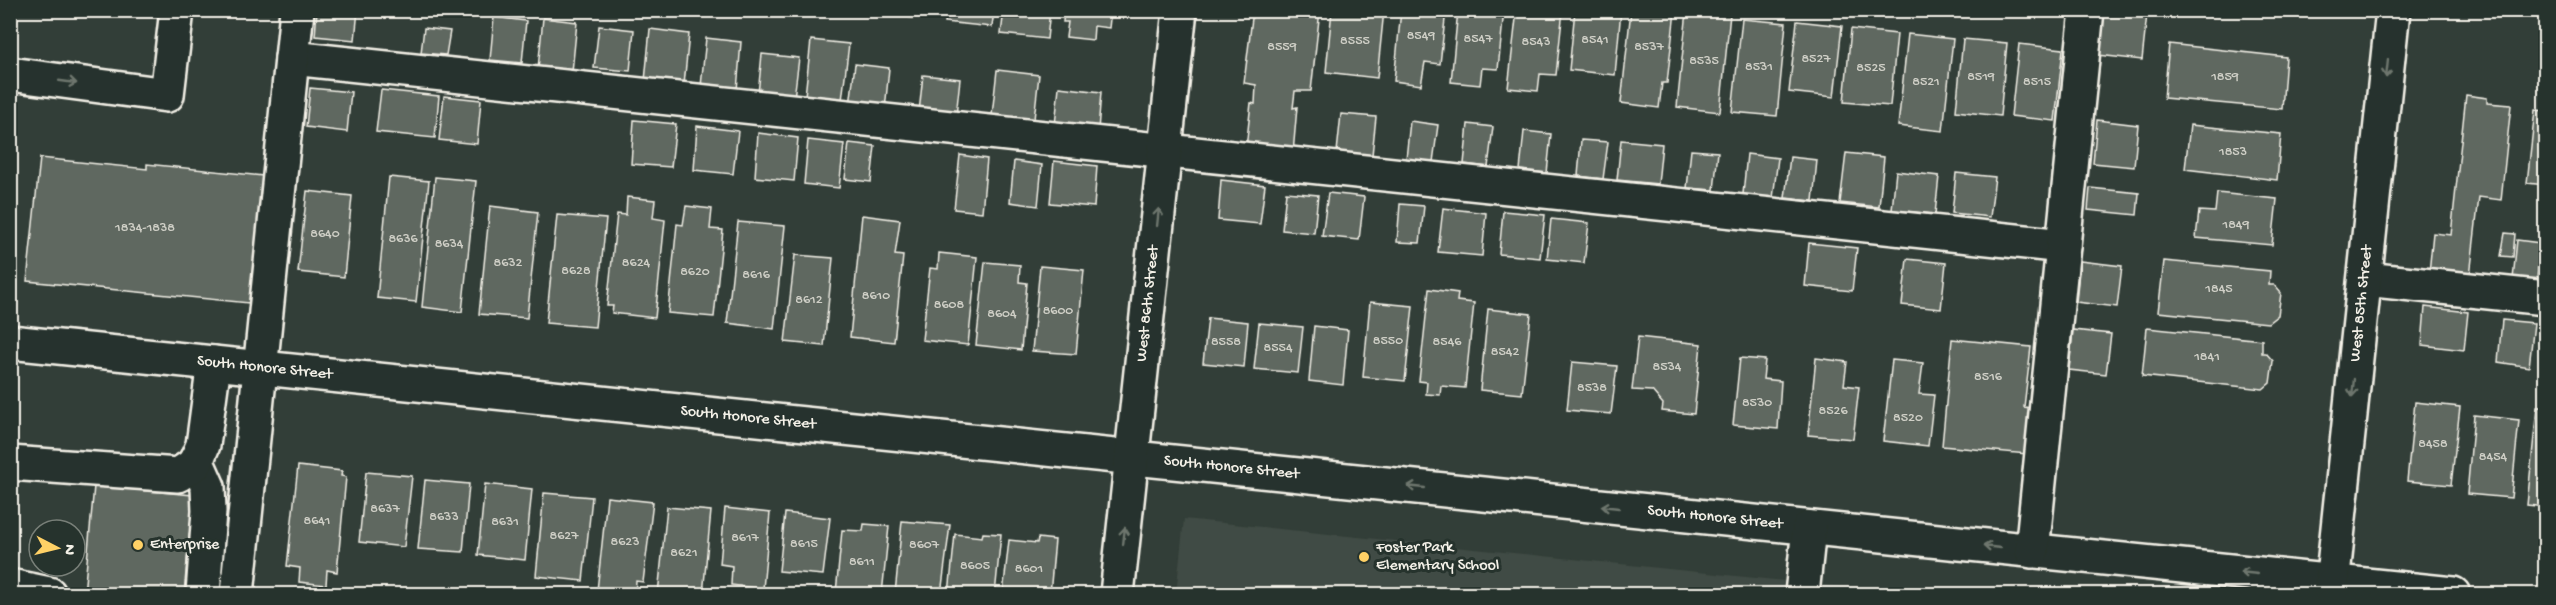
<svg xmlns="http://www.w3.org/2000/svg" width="2556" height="605" viewBox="0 0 2556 605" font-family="'Gochi Hand',sans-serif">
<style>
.built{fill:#404b44}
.building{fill:#5f6861;stroke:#f4f1e8;stroke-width:1.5}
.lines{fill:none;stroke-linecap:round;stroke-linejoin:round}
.minor-casing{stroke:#f4f1e8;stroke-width:38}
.minor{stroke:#26332d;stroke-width:33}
.oneway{stroke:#6e766e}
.poi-dot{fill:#ffd166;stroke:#26332d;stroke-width:2}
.labels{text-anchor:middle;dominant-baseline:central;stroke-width:6;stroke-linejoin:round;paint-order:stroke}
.number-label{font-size:14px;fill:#cfcfc6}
.street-label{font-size:16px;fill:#f4f1e8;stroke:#26332d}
.poi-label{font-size:16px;fill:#f4f1e8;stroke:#26332d;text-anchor:start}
</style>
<rect width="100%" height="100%" fill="#323e38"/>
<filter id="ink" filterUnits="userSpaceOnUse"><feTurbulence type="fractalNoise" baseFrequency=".0167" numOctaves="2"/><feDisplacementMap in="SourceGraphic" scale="12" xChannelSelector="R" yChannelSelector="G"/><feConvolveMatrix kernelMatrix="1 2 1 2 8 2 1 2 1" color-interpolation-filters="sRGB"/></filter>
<g filter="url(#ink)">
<!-- built -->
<path class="built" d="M1184,519L1911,594H1176Z"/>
<!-- building -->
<g class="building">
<path d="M317,10H358L355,40L315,36Z"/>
<path d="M876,10H925L924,19L876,14Z"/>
<path d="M947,10H994L992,27L945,22Z"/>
<path d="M1004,10H1050L1047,39L1001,34Z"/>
<path d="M1064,10H1111L1109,28L1094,26L1093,40L1066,37L1068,22H1063Z"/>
<path d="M1253,10H1320L1311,91H1295L1293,108L1297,107L1293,153L1246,148L1251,103L1255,104L1256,85L1244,83Z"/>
<path d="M1332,10H1384L1377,78L1326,72Z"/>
<path d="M1401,10H1446L1440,64L1425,62L1421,85L1394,81Z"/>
<path d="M1458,10H1504L1498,69L1482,68L1480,85L1451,82Z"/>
<path d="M1517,10H1563L1556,75L1540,74L1538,91L1508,88Z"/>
<path d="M1575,10H1621L1615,75L1569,70Z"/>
<path d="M1631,10L1675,11L1667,83H1662L1659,108L1621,103Z"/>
<path d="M2103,10L2147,14L2142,60L2098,55Z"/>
<path d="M1687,11L1730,14L1720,112L1677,107Z"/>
<path d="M494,17L526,21L522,63L490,60Z"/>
<path d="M543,18L577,22L572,72L538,69Z"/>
<path d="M1742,19L1786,23L1777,116L1732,112Z"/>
<path d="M1797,21L1842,26L1834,97L1789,92Z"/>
<path d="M599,26L634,30L630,71L594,68Z"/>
<path d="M424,28L450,31L446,55L421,53Z"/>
<path d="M650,29L689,34L684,85L645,81Z"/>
<path d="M1851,29L1897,34L1890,106L1844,102Z"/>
<path d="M1908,34L1953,39L1943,131L1898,126Z"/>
<path d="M706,38L741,42L737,90L701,86Z"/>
<path d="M1963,39L2007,43L2000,116L1956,111Z"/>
<path d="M811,40L849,44L842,100L805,96Z"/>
<path d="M2019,44L2063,49L2055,121L2011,116Z"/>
<path d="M2169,44L2286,57L2282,109L2164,98Z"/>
<path d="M762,54L799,58L794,98L758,94Z"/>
<path d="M855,64L889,68L885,110L850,106Z"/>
<path d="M997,70L1039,75L1034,119L992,115Z"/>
<path d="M923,75L960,79L956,116L919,112Z"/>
<path d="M1059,87L1101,92L1098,130L1055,125Z"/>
<path d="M310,88L351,92L347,132L306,127Z"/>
<path d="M381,90L439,96L435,138L376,132Z"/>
<path d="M2466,95L2487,98V103L2511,105L2501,200L2479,197L2470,276L2429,273L2433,233L2451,235Z"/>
<path d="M444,96L481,100L477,144L439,140Z"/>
<path d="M2535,110L2546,111V185L2527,183Z"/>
<path d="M1341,114L1376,117L1372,155L1337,152Z"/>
<path d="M634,120L676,124L671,167L631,164Z"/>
<path d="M2097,120L2138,125L2134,167L2093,163Z"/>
<path d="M1410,121L1438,125L1433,162L1406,159Z"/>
<path d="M1468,124L1493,127L1488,167L1464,164Z"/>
<path d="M2190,125L2281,134L2277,180L2185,169Z"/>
<path d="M697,126L738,131L733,174L694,170Z"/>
<path d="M1524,131L1551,134L1547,173L1520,170Z"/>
<path d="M758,133L798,138L794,181L755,177Z"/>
<path d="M808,140L844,144L839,188L804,184Z"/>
<path d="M1581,140L1608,142L1603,179L1578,176Z"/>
<path d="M1621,140L1662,144L1658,184L1617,180Z"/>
<path d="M849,143L875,146L871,182L845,179Z"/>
<path d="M1691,150L1718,152L1714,190L1687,188Z"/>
<path d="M1846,153L1884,157L1879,207L1840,203Z"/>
<path d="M1747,154L1778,158L1773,198L1743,194Z"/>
<path d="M960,155L987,159L982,212L954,209Z"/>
<path d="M1790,157L1817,160L1813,201L1785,198Z"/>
<path d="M40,158L147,169V164L263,176L249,303L27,281Z"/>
<path d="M1014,161L1042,165L1038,206L1010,202Z"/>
<path d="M1054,161L1097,166L1094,207L1050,203Z"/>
<path d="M1896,171L1939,176L1935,214L1892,210Z"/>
<path d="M1956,173L1995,177L1990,217L1952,213Z"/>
<path d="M389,177L429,181L416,302L377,298Z"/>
<path d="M435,177L476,181L462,312L422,307Z"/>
<path d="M1221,180L1265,185L1260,224L1218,220Z"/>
<path d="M2090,188L2139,193L2137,215L2088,210Z"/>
<path d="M307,191L352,196L344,277L298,272Z"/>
<path d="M1286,192L1318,195L1314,233L1282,230Z"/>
<path d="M1328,193L1364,197L1359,240L1322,236Z"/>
<path d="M2217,193L2277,199L2272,245L2196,238L2199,211L2215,212Z"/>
<path d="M627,197L655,200L653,218L665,220L655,318L612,313L613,306H607L617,214L626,215Z"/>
<path d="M1400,204L1424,206L1420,243L1397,242Z"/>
<path d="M490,206L538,212L527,318L479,314Z"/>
<path d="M686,206L712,209L710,229L723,230L714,317L668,313L677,224L683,225Z"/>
<path d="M1443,208L1486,213L1482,256L1438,252Z"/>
<path d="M1503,211L1545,215L1540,258L1499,254Z"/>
<path d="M557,215L606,219L595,327L546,323Z"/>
<path d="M862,215L900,220L895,255L903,256L894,342L850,337Z"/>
<path d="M1551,219L1589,223L1584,263L1547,259Z"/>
<path d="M738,222L785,226L774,329L727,323Z"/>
<path d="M2505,233L2515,234L2513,257L2501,256Z"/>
<path d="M2517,240L2540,243L2537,281L2513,279Z"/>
<path d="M1809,243L1857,248L1852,291L1805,286Z"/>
<path d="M939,253L977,257L968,345L922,340L930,268L938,269Z"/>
<path d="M795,255L833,258L824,346L785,342Z"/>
<path d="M1907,259L1946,263L1941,309L1902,305Z"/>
<path d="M2080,261L2122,266L2117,307L2076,302Z"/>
<path d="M2164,261L2270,271L2269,285H2274L2281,293L2278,315L2268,323L2158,312Z"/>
<path d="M985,262L1020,265L1019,282L1027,283L1021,350L976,345Z"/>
<path d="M1040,266L1084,270L1076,354L1032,351Z"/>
<path d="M1429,289L1458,293L1457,301L1474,303L1465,388L1441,386L1440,395L1426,394L1427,382L1419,381Z"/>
<path d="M1370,302L1413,306L1405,381L1363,377Z"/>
<path d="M2425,307L2468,312L2464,350L2422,345Z"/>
<path d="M1488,309L1531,314L1522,394L1480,390Z"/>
<path d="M1208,318L1248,322L1244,367L1203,363Z"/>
<path d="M2502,320L2534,323L2529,367L2498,362Z"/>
<path d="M1259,323L1303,327L1298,373L1254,369Z"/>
<path d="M1314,326L1348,330L1343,385L1309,381Z"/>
<path d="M2147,328L2262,340V353H2266L2273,361L2270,383L2263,389L2142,376Z"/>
<path d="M2073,330L2111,334L2106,374L2069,370Z"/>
<path d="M1638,337L1701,344L1694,414L1662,411L1663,404L1652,391L1632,390Z"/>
<path d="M1952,339L2031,347L2024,407L2031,408L2027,454L1942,446Z"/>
<path d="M1740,358L1765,360L1763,379L1781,381L1778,429L1733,425Z"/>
<path d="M1816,358L1847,362L1844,385L1859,387L1853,439L1808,435Z"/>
<path d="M1892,360L1923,363L1919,394L1934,395L1928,446L1883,441Z"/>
<path d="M1572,362L1617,366L1611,414L1567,410Z"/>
<path d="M2415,402L2460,407L2451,485L2407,481Z"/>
<path d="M2537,407H2546V507L2527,505Z"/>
<path d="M2474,415L2519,420L2511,498L2467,494Z"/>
<path d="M298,466L342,471L341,476L346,477L337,572L327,570L326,585L299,582L300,568L287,566Z"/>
<path d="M366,472L412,476L404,547L359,542Z"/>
<path d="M425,480L469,484L463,552L418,549Z"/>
<path d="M485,484L532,489L525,560L478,555Z"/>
<path d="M94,486L193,495L184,594H84Z"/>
<path d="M544,493L592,497L583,581L536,576Z"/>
<path d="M607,497L653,502L643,582L636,581L635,594L597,591Z"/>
<path d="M667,507L711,511L703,594H658Z"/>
<path d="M725,508L770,513L763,589L731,585L732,566L720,564Z"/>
<path d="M785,513L830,518L823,575L779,571Z"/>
<path d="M902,521L950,525L941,594H895Z"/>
<path d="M864,524L889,526L882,594L836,593L842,530L863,531Z"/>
<path d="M983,533L1001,534L995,594H949L955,534L982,537Z"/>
<path d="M1038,538L1055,540L1050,594H1003L1009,540L1037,543Z"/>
</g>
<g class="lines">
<!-- minor casing -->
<g class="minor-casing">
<g id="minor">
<path d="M292,58L2063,246"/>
<path d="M10,74L167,95L177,10"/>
<path d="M2365,279L2546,298"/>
<path id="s1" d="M10,342L2453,594"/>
<path d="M196,460L208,487L209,511L203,594"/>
<path d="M10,463L178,475L195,464L203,445L214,363"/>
<path d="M2032,551L2087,10"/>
<path d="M10,586L49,594"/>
<path d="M237,594L297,10"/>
<path id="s2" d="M1117,594L1180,10"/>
<path d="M1802,594L1809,528"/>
<path id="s3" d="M2331,594L2393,10"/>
</g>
</g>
<!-- minor -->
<use href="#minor" class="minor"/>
</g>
<!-- one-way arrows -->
<defs><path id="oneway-shaft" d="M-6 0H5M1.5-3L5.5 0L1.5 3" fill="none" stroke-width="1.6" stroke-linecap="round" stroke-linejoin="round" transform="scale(1.5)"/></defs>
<g class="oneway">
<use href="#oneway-shaft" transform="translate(2387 69) rotate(96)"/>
<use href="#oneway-shaft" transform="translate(68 82) rotate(8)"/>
<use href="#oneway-shaft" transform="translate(1158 217) rotate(-84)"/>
<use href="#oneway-shaft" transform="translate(2353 388) rotate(96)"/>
<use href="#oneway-shaft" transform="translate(1416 487) rotate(-174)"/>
<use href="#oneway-shaft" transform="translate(1610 507) rotate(-174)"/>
<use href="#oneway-shaft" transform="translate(1124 536) rotate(-84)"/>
<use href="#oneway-shaft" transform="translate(1992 547) rotate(-174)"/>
<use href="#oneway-shaft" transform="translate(2249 573) rotate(-174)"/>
</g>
</g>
<!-- markers -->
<g class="poi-dot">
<circle cx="138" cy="545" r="6"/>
<circle cx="1364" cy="557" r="6"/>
</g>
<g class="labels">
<!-- number labels -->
<g class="number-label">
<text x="1421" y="36">8549</text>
<text x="1478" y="39">8547</text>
<text x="1595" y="40">8541</text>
<text x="1355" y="41">8555</text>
<text x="1536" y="42">8543</text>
<text x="1282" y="47">8559</text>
<text x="1649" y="47">8537</text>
<text x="1816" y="59">8527</text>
<text x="1704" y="61">8535</text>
<text x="1759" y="67">8531</text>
<text x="1871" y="68">8525</text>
<text x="1981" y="77">8519</text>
<text x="2225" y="77">1859</text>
<text x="1926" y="82">8521</text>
<text x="2037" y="82">8515</text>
<text x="2233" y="152">1853</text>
<text x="2236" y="225">1849</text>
<text x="145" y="228">1834-1838</text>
<text x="325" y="234">8640</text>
<text x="403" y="239">8636</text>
<text x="449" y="244">8634</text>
<text x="508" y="263">8632</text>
<text x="636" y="263">8624</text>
<text x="576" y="271">8628</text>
<text x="695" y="272">8620</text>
<text x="756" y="275">8616</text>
<text x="2219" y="289">1845</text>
<text x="876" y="296">8610</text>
<text x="809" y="300">8612</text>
<text x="949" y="305">8608</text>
<text x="1058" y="311">8600</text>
<text x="1002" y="314">8604</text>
<text x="1388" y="341">8550</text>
<text x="1226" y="342">8558</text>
<text x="1447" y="342">8546</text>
<text x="1278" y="348">8554</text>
<text x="1505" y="352">8542</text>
<text x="2207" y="357">1841</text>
<text x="1667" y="367">8534</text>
<text x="1988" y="377">8516</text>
<text x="1592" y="388">8538</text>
<text x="1757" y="403">8530</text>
<text x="1833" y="411">8526</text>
<text x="1908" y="418">8520</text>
<text x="2433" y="444">8458</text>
<text x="2493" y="457">8454</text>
<text x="385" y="509">8637</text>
<text x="444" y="517">8633</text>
<text x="317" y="521">8641</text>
<text x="505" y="522">8631</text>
<text x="564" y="536">8627</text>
<text x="745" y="538">8617</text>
<text x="625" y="542">8623</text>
<text x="804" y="544">8615</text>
<text x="924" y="545">8607</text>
<text x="684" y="553">8621</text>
<text x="862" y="562">8611</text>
<text x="975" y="566">8605</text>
<text x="1029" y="569">8601</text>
</g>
<!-- street labels -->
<g class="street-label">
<text stroke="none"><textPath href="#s2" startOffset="292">West 86th Street</textPath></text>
<text stroke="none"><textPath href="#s3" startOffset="292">West 85th Street</textPath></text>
<text stroke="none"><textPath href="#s1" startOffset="256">South Honore Street</textPath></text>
<text stroke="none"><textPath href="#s1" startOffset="742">South Honore Street</textPath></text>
<text stroke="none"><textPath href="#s1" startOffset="1228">South Honore Street</textPath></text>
<text stroke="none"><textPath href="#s1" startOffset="1714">South Honore Street</textPath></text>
</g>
<!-- poi labels -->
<g class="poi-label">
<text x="150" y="545">Enterprise</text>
<text x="1376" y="548">Foster Park<tspan x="1376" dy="18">Elementary School</tspan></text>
</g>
</g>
<!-- margin -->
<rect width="2556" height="605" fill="none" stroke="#26332d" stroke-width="36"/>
<rect x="18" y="18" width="2520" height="569" fill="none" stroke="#f4f1e8" stroke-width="2" filter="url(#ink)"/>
<!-- north arrow -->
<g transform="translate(57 548) rotate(97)"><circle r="28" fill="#26332d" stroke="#787f78" stroke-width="1.5"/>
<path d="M0-4.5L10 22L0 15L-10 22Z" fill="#ffd166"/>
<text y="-9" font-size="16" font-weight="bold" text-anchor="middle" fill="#f4f1e8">N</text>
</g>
</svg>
